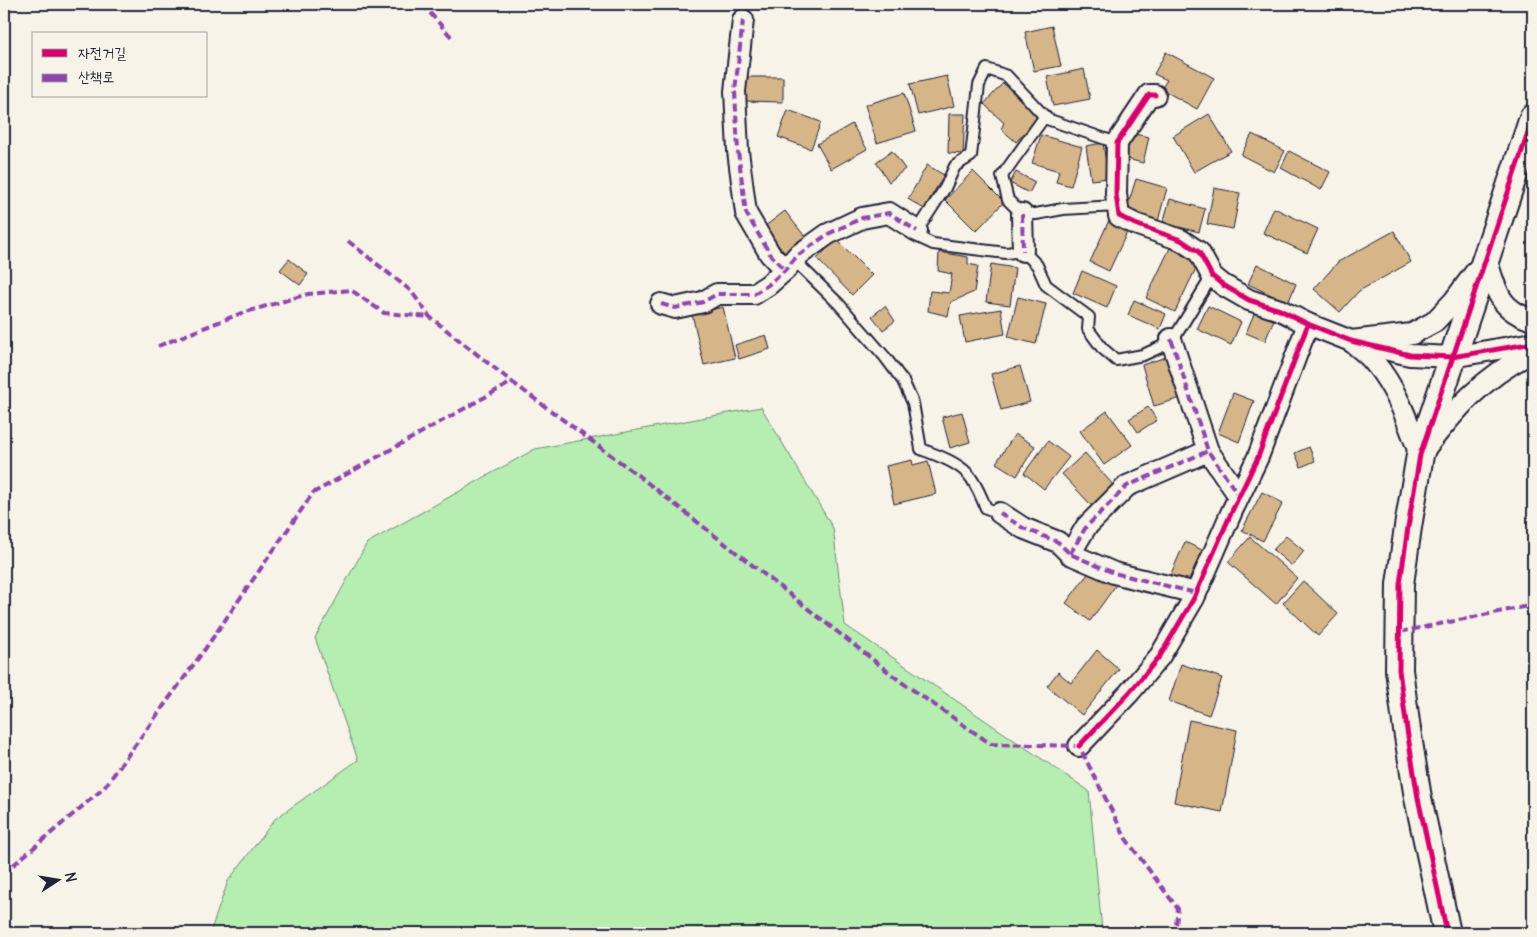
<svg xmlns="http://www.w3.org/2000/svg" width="1537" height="937" viewBox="0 0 1537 937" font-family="Delius,'Poor Story',sans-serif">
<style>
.green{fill:#b6eeb1;stroke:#6c8876}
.building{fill:#d6b689;stroke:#22223b}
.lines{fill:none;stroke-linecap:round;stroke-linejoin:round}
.service-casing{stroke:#22223b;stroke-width:14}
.minor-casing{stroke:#22223b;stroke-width:24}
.tertiary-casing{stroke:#22223b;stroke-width:30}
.service{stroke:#f7f3e8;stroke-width:10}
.minor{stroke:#f7f3e8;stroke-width:20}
.tertiary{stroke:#f7f3e8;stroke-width:26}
.quiet{stroke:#8e44ad;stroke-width:4;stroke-dasharray:8 4;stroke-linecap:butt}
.cycleway-casing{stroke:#f7f3e8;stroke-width:8}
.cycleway{stroke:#d6006c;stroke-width:5}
</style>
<rect width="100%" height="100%" fill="#f7f3e8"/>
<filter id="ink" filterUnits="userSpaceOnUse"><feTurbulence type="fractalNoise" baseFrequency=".02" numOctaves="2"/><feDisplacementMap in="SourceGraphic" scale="10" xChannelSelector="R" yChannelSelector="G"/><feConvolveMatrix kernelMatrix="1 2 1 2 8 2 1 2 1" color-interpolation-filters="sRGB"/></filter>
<g filter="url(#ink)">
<!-- green -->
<path class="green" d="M761,407L833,528L845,625L1089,791L1102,931L1100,933H210L228,881L275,819L358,760L315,638L367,543L535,449Z"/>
<!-- building -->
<g class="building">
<path d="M1052,26L1061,66L1034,71L1025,32Z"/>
<path d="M1166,52L1214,78L1197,109L1161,89L1167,80L1154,74Z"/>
<path d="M1084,69L1090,99L1053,106L1047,77Z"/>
<path d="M947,76L954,106L918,115L910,84Z"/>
<path d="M743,77H783V102L743,101Z"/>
<path d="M1003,83L1039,117L1016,142L1001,129L1004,123L984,104Z"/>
<path d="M904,93L916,131L877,143L865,105Z"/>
<path d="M788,110L821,122L811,149L778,137Z"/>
<path d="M949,114H965L963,154L948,153Z"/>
<path d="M1209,114L1231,151L1194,172L1173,136Z"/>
<path d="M852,124L867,149L831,169L817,144Z"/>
<path d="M1129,133L1149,137L1143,163L1123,158Z"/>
<path d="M1252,134L1285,151L1274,172L1241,155Z"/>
<path d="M1041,135L1082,147L1071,186L1056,182L1059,171L1032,163Z"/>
<path d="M1103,143L1108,178L1091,180L1086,146Z"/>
<path d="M892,151L905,169L889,182L876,162Z"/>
<path d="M1289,151L1330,172L1321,190L1281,168Z"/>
<path d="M927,165L944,175L924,209L908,199Z"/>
<path d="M973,171L1004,202L976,231L945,200Z"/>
<path d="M1016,172L1035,182L1029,193L1010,183Z"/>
<path d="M1136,179L1167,188L1158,221L1126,211Z"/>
<path d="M1214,188L1240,193L1233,229L1207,224Z"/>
<path d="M1170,199L1205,209L1199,232L1163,223Z"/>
<path d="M1274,208L1318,229L1307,253L1263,233Z"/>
<path d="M785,211L806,238L785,254L764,227Z"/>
<path d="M1110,218L1129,228L1109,271L1090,262Z"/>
<path d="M1394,231L1411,262L1359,291L1340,312L1314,289L1338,262Z"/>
<path d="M836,239L872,275L852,295L817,259Z"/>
<path d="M1170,248L1199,262L1175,312L1146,298Z"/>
<path d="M939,252L968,257V264L978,266L974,292L951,302L948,316L928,311L930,291L949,293L952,274L938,271Z"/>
<path d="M289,259L308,274L300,285L280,270Z"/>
<path d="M991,264L1015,268L1010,305L986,302Z"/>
<path d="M1257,264L1296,284L1288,303L1248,284Z"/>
<path d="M1082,271L1116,286L1107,308L1073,293Z"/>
<path d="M1018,297L1046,304L1036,344L1008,337Z"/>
<path d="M1134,300L1166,314L1160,329L1128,315Z"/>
<path d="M885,306L895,321L883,330L872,316Z"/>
<path d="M1208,306L1241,322L1231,345L1197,329Z"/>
<path d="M723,307L735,358L704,365L692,314Z"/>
<path d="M1001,309L1005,334L965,342L960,316Z"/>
<path d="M1256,309L1275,317L1265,341L1246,333Z"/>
<path d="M766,335L770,349L739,359L735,345Z"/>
<path d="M1172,355L1184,397L1154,406L1142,365Z"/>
<path d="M1020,366L1030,402L1001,410L991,374Z"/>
<path d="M1233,393L1254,401L1239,442L1218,433Z"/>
<path d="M1148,407L1157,420L1138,432L1129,419Z"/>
<path d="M1107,411L1132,445L1104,465L1080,431Z"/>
<path d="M962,412L970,442L950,448L942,417Z"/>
<path d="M1015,434L1035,446L1017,476L996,463Z"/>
<path d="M1048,441L1069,457L1044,489L1024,473Z"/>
<path d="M1309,447L1315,461L1301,467L1295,453Z"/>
<path d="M1085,453L1114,486L1092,506L1062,474Z"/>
<path d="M912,460L913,465L928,461L936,494L894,504L886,466Z"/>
<path d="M1262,492L1283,503L1263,541L1242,530Z"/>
<path d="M1286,536L1304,551L1292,566L1273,550Z"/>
<path d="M1250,537L1297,578L1276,604L1228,562Z"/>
<path d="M1185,542L1202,550L1186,586L1169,578Z"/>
<path d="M1093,567L1116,585L1090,621L1066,603Z"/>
<path d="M1303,581L1338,614L1318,636L1283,603Z"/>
<path d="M1097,650L1119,669L1082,715L1047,686L1058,672L1071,683Z"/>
<path d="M1181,664L1222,678L1209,715L1169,701Z"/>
<path d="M1189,720L1237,730L1222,812L1174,802Z"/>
</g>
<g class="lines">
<!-- service casing -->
<g class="service-casing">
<g id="service">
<path d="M1045,116L1002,176L1008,200L1022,214H1036L1063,209L1117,206"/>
<path d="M1117,143L1047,119L1007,76L987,69L979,85L971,156L955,166L945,188L917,231L918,237L933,244L1006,253L1023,251L1037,265L1046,285L1089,317L1088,329L1102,348L1116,360L1143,355L1163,346L1176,335L1212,276"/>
<path d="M794,260L839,304L885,357L903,381L913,403L921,449C936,455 955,461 967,473C976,482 981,497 986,508L1000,513"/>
</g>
</g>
<!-- minor casing -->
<g class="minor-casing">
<g id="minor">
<path d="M743,20L735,91L738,151L746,213L770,254L785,270"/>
<path d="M1155,95H1149L1117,143L1116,194L1119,216L1135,224L1181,240L1199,252L1212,276L1223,285L1249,300L1280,310L1308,324"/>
<path d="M1022,214L1023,251"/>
<path d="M1486,258C1496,289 1498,310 1533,320"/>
<path d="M1477,270L1454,301L1434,322L1412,334L1351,341C1359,348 1368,354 1374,362C1397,389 1408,422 1420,455C1454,411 1482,377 1533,352"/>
<path d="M661,304L675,308L703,302L717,294H754L768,285L785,270L797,256L828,234L862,218L889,213L917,231"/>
<path d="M1171,339L1208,451L1239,496"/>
<path d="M1000,513L1023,528L1058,542L1070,554L1114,573L1196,593"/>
<path d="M1070,554L1086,527L1127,486L1208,451"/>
<path d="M1079,746L1129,693L1160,656L1194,598L1232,511L1258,457L1308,324L1351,341L1410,355L1452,357L1533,343"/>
</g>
</g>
<!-- tertiary casing -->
<g class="tertiary-casing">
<path id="tertiary" d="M1447,933L1418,798L1407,730L1399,670L1400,584L1408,527L1420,455L1533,118"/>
</g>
<!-- service -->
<use href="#service" class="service"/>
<!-- minor -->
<use href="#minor" class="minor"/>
<!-- tertiary -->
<use href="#tertiary" class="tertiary"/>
<!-- quiet -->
<g class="quiet">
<path d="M422,4L454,40"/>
<path d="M743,20L735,91L738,151L746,213L770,254L785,270"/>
<path d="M1022,214L1023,251"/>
<path d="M348,241L411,291L430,317L512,382"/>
<path d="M661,304L675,308L703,302L717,294H754L768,285L785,270L797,256L828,234L862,218L889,213L917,231"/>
<path d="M1171,339L1208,451L1239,496"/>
<path d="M158,346L239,314L308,294L351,290L384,313L430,317"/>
<path d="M1000,513L1023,528L1058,542L1070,554L1114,573L1196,593"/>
<path d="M1070,554L1086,527L1127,486L1208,451"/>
<path d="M1400,632L1533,605"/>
<path d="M4,873L104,788L205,649L313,493L512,382L635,473L900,681L991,744L1079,746L1126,839L1178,909L1175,933"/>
</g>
<!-- cycleway casing -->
<g class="cycleway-casing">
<g id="cycleway">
<path d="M1155,95H1149L1117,143L1116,194L1119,216L1135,224L1181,240L1199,252L1212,276L1223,285L1249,300L1280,310L1308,324"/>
<path d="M1079,746L1129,693L1160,656L1194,598L1232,511L1258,457L1308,324L1351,341L1410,355L1452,357L1533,343"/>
<path d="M1447,933L1418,798L1407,730L1399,670L1400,584L1408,527L1420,455L1533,118"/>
</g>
</g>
<!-- cycleway -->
<use href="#cycleway" class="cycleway"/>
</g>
</g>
<!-- margin -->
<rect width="1537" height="937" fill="none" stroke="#f7f3e8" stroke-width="20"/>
<rect x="10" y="10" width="1517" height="917" fill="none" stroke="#22223b" stroke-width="2" filter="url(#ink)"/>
<!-- legend -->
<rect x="32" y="32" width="175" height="65" fill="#f7f3e8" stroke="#a29fa3"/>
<rect x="42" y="49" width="25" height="8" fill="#d6006c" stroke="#a29fa3"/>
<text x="78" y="58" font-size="15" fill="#22223b">자전거길</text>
<rect x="42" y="74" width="25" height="8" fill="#8e44ad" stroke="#a29fa3"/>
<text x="78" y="82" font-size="15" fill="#22223b">산책로</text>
<!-- north arrow -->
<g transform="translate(58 880) rotate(78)" stroke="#f7f3e8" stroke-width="4" paint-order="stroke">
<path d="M0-4L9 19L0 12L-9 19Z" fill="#22223b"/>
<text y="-8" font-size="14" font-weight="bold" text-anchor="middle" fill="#22223b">N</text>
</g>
</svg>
